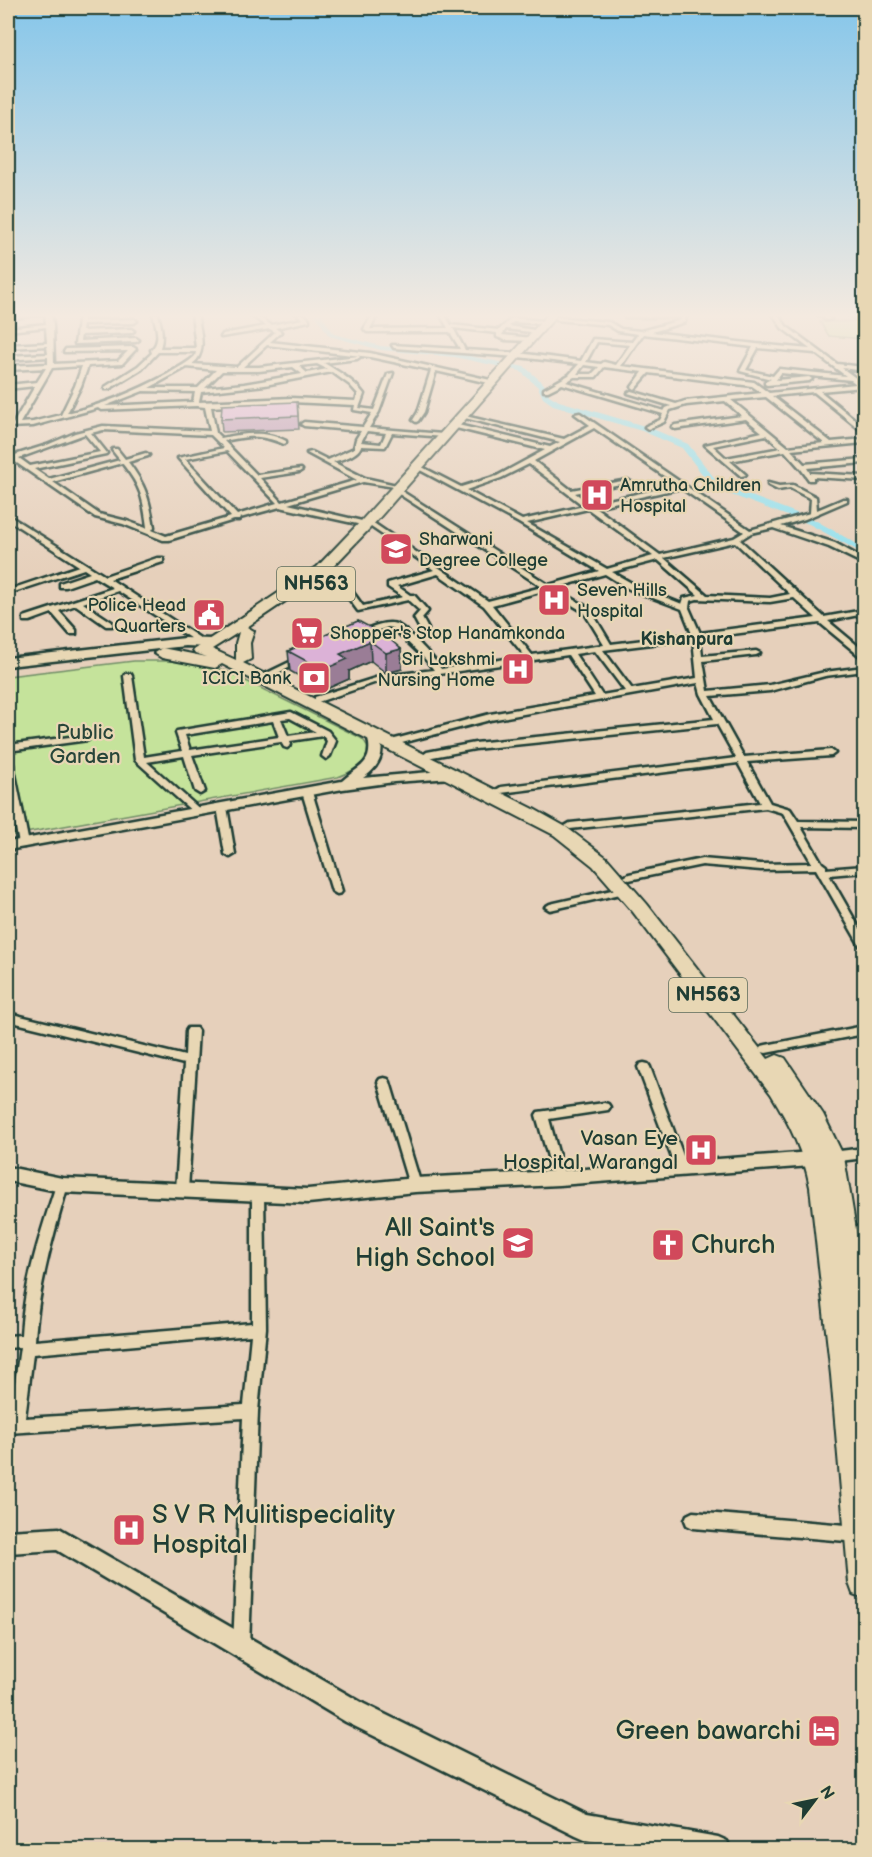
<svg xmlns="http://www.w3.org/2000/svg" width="872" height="1857" viewBox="0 0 872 1857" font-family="'Balsamiq Sans',sans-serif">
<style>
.green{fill:#c5e39b;stroke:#729068;stroke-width:1.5}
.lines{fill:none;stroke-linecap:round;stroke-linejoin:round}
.canal{fill:#91e0ee;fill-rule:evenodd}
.street-casing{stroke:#1f3d34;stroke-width:5}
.secondary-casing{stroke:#1f3d34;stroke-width:5}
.primary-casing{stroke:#1f3d34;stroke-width:5}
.highway-casing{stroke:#1f3d34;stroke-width:4}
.street{fill:#e8d7b4;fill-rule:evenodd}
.secondary{fill:#e8d7b4;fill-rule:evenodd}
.primary{fill:#e8d7b4;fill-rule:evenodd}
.highway{fill:#e8d7b4;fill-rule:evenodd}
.wall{fill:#bd99b9;stroke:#1f3d34;stroke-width:1.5}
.shaded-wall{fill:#9a7d96;stroke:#1f3d34;stroke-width:1.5}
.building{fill:#dcb2d7;stroke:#1f3d34;stroke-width:1.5}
.labels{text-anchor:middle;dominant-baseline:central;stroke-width:4.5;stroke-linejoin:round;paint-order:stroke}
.far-poi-label{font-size:18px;fill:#1f3d34;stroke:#e8d7b4;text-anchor:start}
.far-neighbourhood-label{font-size:18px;font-weight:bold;fill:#1f3d34;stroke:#e8d7b4}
.shield{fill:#e8d7b4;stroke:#5b6b5a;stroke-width:1.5}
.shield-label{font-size:20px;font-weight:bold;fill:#1f3d34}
.park-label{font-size:21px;fill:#274539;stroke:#e8d7b4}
.poi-label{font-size:21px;fill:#1f3d34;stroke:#e8d7b4;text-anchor:end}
.near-poi-label{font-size:26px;fill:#1f3d34;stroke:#e8d7b4;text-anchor:end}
</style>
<rect width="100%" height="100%" fill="#e6d0bb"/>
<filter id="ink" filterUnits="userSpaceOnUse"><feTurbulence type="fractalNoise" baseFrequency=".0167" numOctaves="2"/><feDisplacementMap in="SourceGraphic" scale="12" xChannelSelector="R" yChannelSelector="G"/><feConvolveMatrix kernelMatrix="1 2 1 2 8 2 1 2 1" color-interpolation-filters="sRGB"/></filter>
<g filter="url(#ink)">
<!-- green -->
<g class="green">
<path d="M864,321V339L829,336L820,322Z"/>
<path d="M134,661H174L224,670L361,738C381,756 354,771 338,777L8,836V676Z"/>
</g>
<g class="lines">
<!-- canal -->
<path class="canal" d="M315,314H321L334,334L381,346L454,353L525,367L544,384L549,395L559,401L648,427L688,444L719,484L815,520L864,548V554L809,524L713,488L682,448L642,431L553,405L543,398L538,387L520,371L454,357L381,350L329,336Z"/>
<!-- street casing -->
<g class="street-casing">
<g id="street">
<path d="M30,314H44L8,319V317Z"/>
<path d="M45,314H51L53,325L54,364L118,361L128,351L64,352L66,349L133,347L136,349L122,364L88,366L81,386L67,413C103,405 136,391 168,374C177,368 188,363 195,356L196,352H158L142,369L109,389H105V387L138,366L152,353L151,350C162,341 156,326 153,314H158C161,326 164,336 160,348H196L192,314H197C200,330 208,354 192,364L237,367L275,332L270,329L221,337L223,334L266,326L249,314H254L271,325L303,319L297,314H303L309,319V321L275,328L281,332L270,342L370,353L495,381L496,382L493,384L436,371L424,412L418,421L416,422L413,420L418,412L431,370L370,357L267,345L243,367H259L359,356L360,357L357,359L324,363C339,372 353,380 364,394L359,408L374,410L388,374L393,373L379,412L369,428L443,434L446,436L445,437L392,433L385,447L361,446C357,456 342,459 333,462L365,478L401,486V488L363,482L288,504L375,524L488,601L542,587L399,494V492H403L549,585L599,571L519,523L420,470V468H424L461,487L497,476L545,450L456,428L455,427L458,425L550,447L560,442L465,418V416L564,439L590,425L575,414L580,413L750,530L810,513L811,499L790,488L778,490L768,485V483L779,486L793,485L816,497L817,510L843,499H847V501L805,519L781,526L835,543L864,559V564L829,547L773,528L751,533L740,540L824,617L864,610V614L828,621L864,651V657H861L820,623L700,638L702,656L756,651L760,653L756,655L703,661L708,691L770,685L825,672L864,667V671L825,676L770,691L710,696L744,757L831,750L835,753L831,756L747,762L770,803L790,809L798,821L864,822V828L801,827L822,863L826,866V869L864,866V872L829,875L864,936V947L860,946L859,944L816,869L761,870L702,865L629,880L624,877L629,874L702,859L761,864L812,863L783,813L766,808L570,829L565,826L570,823L760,803L738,763L501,793L496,790L501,787L736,758L717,724L475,749L427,758L423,755L427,752L475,743L714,719L701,694L698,683L490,720L398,744L395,743V739L490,714L595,696L568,655L439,674L383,680L321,701H315V697L382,676L434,670L427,661L393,628L388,627L362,636L358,634C367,628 388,619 398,625C409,631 434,658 441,669L525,656L484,606L438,574L397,586L410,595H414L428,611L422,618L428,629L427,631H421L414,618L420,611L408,600L358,611L338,584L324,577V573C343,573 353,593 363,606L403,597L388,587V583L434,570L371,527L280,507L240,518L239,520H234L169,540H163L123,524L95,517L11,459L8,456V451L15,455L47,445L75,433L103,426L210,431L205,407L196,406L101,410L98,408L33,426L8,427V425L13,424L35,386L8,389V385L37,382L46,368L8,370V366L48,364V357L8,360V356L48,354L47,346L8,348V345L47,343L46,327L8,331V328L46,324ZM317,364L327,369L307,373L299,366ZM82,366L75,386L61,415L33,422L20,423L52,368ZM187,367L216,370L198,388H149ZM293,367L302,374L244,384L205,388L222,371H259ZM332,372L350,385L358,394L356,401L291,398L199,402L201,392L265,385ZM143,391L195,392L193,402L105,406ZM291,402L355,405L354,410L372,413L363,427L304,422L301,424L304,426L361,431L356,439L354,448L328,460L312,452L307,453L357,480L282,502L260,478L299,472L302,470L301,469L257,475L224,441C250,436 259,434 284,444L286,443V441C264,430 245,434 221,438L216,433L211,407ZM594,428L677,485L591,504L575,493L631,482L628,480L571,490L534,461ZM103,430L211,435L224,448L178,458L231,517L166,536L152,530L154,527C149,498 146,486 128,462L148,456L149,455L146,453L125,459L117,449H113L112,450L120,460L49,479L34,469L106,454L107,453L91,433ZM367,431L386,433L381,444L361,442ZM85,434L100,452L30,466L19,458ZM227,451L277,503L237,515L185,459ZM122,463C141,487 143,497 147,527L146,528L127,521L99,514L53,482ZM529,464L584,506L522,520L466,490L501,478ZM681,488L744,532L734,538L660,555L595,507ZM588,509L653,556L607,569L527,523ZM735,542L790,594L770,598L707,595L664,558ZM658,560L698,595L684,598L682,604L635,585L612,572ZM605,574L629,589L682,609L692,634L611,644L590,609L555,588ZM547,590L584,612L604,645L532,655L492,605ZM794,598L816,618L700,633L689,608L690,601L697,599L770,602ZM693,639L697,678L632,689L603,650ZM595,651L625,691L602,695L575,654Z"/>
<path d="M79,314H85L83,321L134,319L137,321L134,323L83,324L82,331L131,329L134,331L131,333L81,335L80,341L136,338L139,340L136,342L75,344Z"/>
<path d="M373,314H378L370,329L448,328L440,314H444L451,325L499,330L512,318L545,321L547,324L513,322L509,326L541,331L538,333L506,329L502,335L533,338L531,341L505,340L497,337V333L453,328L465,350L518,353L581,361L593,339L632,342L638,334L618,331L608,325L557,320L555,317L609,322L621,329L641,331L681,320V317H625L623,314H687L685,322L652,332L756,344L810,349L782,328L773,314H778L786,326L837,364L864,367V371L842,368L864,384V387L820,391L864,427V432L862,431L814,392L772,396L831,442L864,439V443L791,450L804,464L864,459V463L807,468L810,473L864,476V480L813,477V480H809L801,469L785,451L730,461L746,475L741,476L705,445L762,432L746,419L675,429L672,427L675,425L742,416L725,401L686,405L670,410L664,422L648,429L645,427L646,426L660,420L663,414L562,384L548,391H544V389L569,375L579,364L518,357L394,348L392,345L460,349L450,332H367L364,329ZM643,334L753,347L740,371L771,379L765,382V384L767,385L809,381L812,379L809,377L776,380L781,373L851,380L856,384L769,393L754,382L621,366ZM597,342L630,345L616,365L604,362L601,364L586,362ZM758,348L815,353L846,376L779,369L773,376L746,370ZM584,365L599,367L592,374H577ZM604,367L643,372L632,387L635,389L649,373L752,386L762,393L685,401L676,404L631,391L628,393L671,406L666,408L664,411L566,382L574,377H596ZM766,397L824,443L788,447L731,400ZM766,435L781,448L726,458L713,446Z"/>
<path d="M818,314H824L831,319L826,320Z"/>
<path d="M847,314H854L861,318L856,319Z"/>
<path d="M8,515L105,576L157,558H163V562L110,579L206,642L205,644H199L118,591L83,603L112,622V626H106L76,605L59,611L76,630V634H70L52,613L30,621H24V617L113,588L95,577L66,587H60V583L90,573L84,569L8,594V590L79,566L8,520Z"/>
<path d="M298,658H301L305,660L272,676H269L265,674Z"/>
<path d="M125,674H131L132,676L144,757L182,751L176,733L177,731L291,712L328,731L336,741L330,756L326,759L322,756L327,741L323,736L290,741L291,745L287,748L284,747L281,742L192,755L205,791L200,794L195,791L184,756L147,762L203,812L198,815L195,814L135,760L124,676ZM290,718L316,732L288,736L281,719ZM273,721L279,737L190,750L185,735Z"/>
<path d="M85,735L88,736V740L8,751V745Z"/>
<path d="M8,761L13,764L29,844L24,847L19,844L8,785Z"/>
<path d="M307,789L312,792L342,891L341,893L337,894L332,891L302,792Z"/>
<path d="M222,804L227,807L235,854L230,857L225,854L217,807Z"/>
<path d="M625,887L629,888L630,890L629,892L550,910L545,907L550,904Z"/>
<path d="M8,1013L185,1056L186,1031L188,1028H196L198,1031L188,1190L187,1194L182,1195L177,1194L176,1190L184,1064L8,1021Z"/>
<path d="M864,1026V1034L766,1053L762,1052L760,1049L762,1046L766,1045Z"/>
<path d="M644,1063L648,1064L650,1067L688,1169L686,1172L682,1174L678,1172L676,1169L638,1067L640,1064Z"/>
<path d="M384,1078L388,1079L390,1082L421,1185L420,1189L415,1190L410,1189L409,1185L378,1082L380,1079Z"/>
<path d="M604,1103L608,1104L610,1107L608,1110L549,1119L565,1178L563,1181L559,1183L555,1181L536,1115L538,1112Z"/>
<path d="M864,1148V1158L832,1162L828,1160L826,1157L828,1154L832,1152Z"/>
<path d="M62,1180L67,1181L68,1185C53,1236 38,1287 35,1341L252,1323V1194L253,1190L258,1189L263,1190L264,1194L266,1328L258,1411L249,1646L247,1652L241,1654L235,1652L233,1646L243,1418L8,1433V1419H10L20,1347L8,1348V1336L21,1335C24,1283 40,1234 56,1185L57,1181ZM251,1335L244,1405L25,1418L33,1354Z"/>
<path d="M693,1512L858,1526L864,1529V1537L858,1542L693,1528L687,1525L685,1520L687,1515Z"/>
</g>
</g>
<!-- secondary casing -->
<g class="secondary-casing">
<g id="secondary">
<path d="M374,734L380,738C385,756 378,768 363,778L452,770L459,774L452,778L394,782L343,789L8,850V842L342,781C358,766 374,765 368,738Z"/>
<path d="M824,1151L830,1153L833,1158L830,1163L824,1165L559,1185L415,1192L308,1203L62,1192L8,1181V1167L62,1178L308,1189L415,1178L559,1171Z"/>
<path d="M59,1528L364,1704L587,1814L718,1837L727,1841L731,1850H639L585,1840L576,1836L346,1722L57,1550L8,1553V1531Z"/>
</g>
</g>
<!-- primary casing -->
<g class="primary-casing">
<path id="primary" d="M185,638L211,639L217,643L211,647L185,646L8,666V658Z"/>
</g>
<!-- highway casing -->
<g class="highway-casing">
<path id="highway" d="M548,314H558L372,526L327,573L247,627L254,631L250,643L251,659L243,663L532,808L566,827L607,858L647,904L768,1059L777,1055L785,1058L823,1114L844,1157L864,1278V1371L857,1369L864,1443V1598L853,1594L849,1583L831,1375L810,1187C803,1151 790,1125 771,1094L633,912L593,866L554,835L222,664L215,668L162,658L154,653L162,648L207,657L195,653L193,650L317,567L362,520ZM239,632L236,643V660L212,649Z"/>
</g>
<!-- street -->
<use href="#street" class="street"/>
<!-- secondary -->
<use href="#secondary" class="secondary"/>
<!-- primary -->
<use href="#primary" class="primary"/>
<!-- highway -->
<use href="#highway" class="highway"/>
</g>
<!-- wall -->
<g class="wall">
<path d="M297,402L299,429L222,432L221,419Z"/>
<path d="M358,621L401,649L402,669L386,673L371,661L349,671V679L324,690L290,671L288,651Z"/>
</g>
<!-- shaded-wall -->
<g class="shaded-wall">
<path d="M370,641L371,661L349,671V679L324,690L323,670L340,654Z"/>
<path d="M401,649L402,669L386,673V653Z"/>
</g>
<!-- building -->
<g class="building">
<path d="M297,402L298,416L221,419L222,405Z"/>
<path d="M358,621L385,635L401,649L386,653L370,641L340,654L348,659L323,670L288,651Z"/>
</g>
</g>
<!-- sky -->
<linearGradient id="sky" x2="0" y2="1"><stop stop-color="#85c6ea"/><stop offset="0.55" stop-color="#f4eae0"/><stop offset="1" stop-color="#f4eae0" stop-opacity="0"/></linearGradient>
<rect width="872" height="574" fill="url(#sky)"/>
<!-- icons -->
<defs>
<g id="hospital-square" transform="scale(1.725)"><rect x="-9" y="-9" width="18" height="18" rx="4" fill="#d1495b" stroke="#e8d7b4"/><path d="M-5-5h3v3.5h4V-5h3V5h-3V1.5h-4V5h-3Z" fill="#fff"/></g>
<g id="university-square" transform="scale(1.725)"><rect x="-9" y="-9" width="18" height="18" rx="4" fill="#d1495b" stroke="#e8d7b4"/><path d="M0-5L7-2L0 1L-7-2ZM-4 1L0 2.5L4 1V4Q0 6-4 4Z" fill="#fff"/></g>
<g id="civic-square" transform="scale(1.725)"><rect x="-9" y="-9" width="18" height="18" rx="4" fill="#d1495b" stroke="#e8d7b4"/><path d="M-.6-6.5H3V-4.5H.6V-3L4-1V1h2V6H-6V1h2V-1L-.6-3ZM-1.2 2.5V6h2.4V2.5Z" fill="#fff"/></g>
<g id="supermarket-square" transform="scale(1.725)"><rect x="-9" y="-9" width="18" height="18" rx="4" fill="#d1495b" stroke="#e8d7b4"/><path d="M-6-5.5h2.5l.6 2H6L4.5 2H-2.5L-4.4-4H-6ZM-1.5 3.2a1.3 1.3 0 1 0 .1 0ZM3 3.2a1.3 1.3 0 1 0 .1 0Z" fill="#fff"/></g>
<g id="bank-square" transform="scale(1.725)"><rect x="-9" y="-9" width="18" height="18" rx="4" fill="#d1495b" stroke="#e8d7b4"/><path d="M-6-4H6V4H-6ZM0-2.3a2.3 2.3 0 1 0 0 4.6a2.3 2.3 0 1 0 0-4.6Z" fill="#fff"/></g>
<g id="school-square" transform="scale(1.725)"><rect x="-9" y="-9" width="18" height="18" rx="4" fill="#d1495b" stroke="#e8d7b4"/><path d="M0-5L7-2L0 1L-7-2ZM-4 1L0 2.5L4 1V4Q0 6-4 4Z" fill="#fff"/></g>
<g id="church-square" transform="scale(1.725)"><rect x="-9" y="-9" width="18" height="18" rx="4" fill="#d1495b" stroke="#e8d7b4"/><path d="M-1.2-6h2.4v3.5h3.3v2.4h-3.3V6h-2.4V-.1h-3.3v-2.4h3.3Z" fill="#fff"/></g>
<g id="hotel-square" transform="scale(1.725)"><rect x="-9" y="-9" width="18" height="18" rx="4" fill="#d1495b" stroke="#e8d7b4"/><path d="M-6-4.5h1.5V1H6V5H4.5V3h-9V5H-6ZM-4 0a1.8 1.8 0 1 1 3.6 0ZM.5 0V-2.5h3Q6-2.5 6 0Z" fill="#fff"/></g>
</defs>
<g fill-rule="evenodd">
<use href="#hospital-square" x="597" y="495"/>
<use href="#university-square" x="396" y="549"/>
<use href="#hospital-square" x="554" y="600"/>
<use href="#civic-square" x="209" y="615"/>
<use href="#supermarket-square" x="307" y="633"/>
<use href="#hospital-square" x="518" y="669"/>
<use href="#bank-square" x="314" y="678"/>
<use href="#hospital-square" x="701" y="1150"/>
<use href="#school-square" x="518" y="1243"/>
<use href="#church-square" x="668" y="1245"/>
<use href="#hospital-square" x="129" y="1530"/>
<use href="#hotel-square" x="824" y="1731"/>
</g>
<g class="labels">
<!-- far-poi labels -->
<g class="far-poi-label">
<text x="620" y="485">Amrutha Children<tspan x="620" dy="21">Hospital</tspan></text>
<text x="419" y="539">Sharwani<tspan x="419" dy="21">Degree College</tspan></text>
<text x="577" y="590">Seven Hills<tspan x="577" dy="21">Hospital</tspan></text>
<text x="186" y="605" text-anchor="end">Police Head<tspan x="186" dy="21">Quarters</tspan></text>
<text x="330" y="633">Shopper's Stop Hanamkonda</text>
<text x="495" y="659" text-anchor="end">Sri Lakshmi<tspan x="495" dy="21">Nursing Home</tspan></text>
<text x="291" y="678" text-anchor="end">ICICI Bank</text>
</g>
<!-- far-neighbourhood labels -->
<g class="far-neighbourhood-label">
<text x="687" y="639">Kishanpura</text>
</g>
<!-- shield labels -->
<g class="shield">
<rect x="277" y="567" width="78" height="34" rx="4.5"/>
<rect x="669" y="978" width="78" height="34" rx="4.5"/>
</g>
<g class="shield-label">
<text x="316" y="584">NH563</text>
<text x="708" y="995">NH563</text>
</g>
<!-- park labels -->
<g class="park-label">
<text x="85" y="732">Public<tspan x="85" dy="24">Garden</tspan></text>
</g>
<!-- poi labels -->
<g class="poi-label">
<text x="678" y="1138">Vasan Eye<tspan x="678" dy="24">Hospital, Warangal</tspan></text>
</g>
<!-- near-poi labels -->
<g class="near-poi-label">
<text x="495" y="1228">All Saint's<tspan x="495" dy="30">High School</tspan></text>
<text x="691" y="1245" text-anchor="start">Church</text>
<text x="152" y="1515" text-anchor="start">S V R Mulitispeciality<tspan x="152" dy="30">Hospital</tspan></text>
<text x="801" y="1731">Green bawarchi</text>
</g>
</g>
<!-- margin -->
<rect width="872" height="1857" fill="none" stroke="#e8d7b4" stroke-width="30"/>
<rect x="15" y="15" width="842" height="1827" fill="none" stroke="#1f3d34" stroke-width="2" filter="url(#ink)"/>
<!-- north arrow -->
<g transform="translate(815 1800) rotate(58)" stroke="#e8d7b4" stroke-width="4.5" paint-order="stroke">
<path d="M0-4.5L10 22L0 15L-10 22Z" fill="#1f3d34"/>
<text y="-9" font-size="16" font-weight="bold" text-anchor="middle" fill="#1f3d34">N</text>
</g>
</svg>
